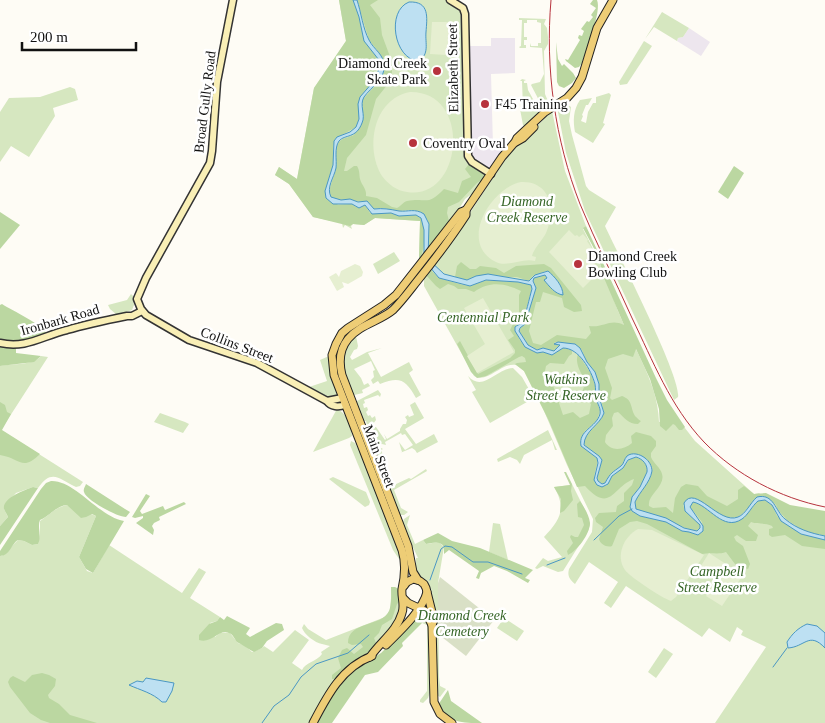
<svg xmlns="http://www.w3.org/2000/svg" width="825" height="723" viewBox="0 0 825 723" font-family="Georgia,serif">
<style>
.industrial{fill:#ede6ee}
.green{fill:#d6e7c0}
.forest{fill:#bbd7a1}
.cemetery{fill:#d9e0c6}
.pitch{fill:#e6efd1}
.water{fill:#bde0f2;stroke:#4a97c3}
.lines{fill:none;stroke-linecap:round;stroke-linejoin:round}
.stream{stroke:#4a97c3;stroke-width:1}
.secondary-casing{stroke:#333;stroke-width:9}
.primary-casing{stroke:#222;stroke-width:9}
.secondary{stroke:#f9efb6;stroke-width:6}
.primary{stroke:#eecd76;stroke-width:7}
.rail{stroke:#b7333d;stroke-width:1}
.poi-dot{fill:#b7333d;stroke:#fff;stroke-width:2}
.labels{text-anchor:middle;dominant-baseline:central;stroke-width:5;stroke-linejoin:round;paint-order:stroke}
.poi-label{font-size:14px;fill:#111;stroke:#fff;text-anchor:start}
.street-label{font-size:14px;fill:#111;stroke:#fff}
.park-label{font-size:14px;font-style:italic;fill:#346425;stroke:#fff}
</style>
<rect width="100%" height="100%" fill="#fefcf5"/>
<!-- industrial -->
<g class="industrial">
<path d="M689,28L710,42L701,56L677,41L678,38L683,37Z"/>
<path d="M491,38H515V73L491,74L493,146H501L504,148L491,167L488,169L471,157L467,46H491Z"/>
</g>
<!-- green -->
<g class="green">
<path d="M339,0H447L462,13L465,155L484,174V177L473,193L465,199L459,209L419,260L420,221L375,218L364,225L353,224L351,226L352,229L345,225L343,228L342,223L313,217L289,184L275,175L279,167L297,179L314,88L346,41Z"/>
<path d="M662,12L689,28L683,37L678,38L677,41L654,27L645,39Z"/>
<path d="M519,18L546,19L544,24L547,28L548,37V44L544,51L545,94L550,106L546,108L542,106L531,85L532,84L540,82L544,74L542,48L530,47V43L531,46H538V43H541V23L537,22V20H527V23H524V37H527V40H524V45H526V48H520L519,47L521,46L522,20H519Z"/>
<path d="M644,41L652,46L627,84L620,85L619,82Z"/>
<path d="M522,79L526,80L524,81V83H527L528,90L539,110L538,115L525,127L523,125L520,109H523L522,81H520Z"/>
<path d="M70,87L75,89L78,100L53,108L55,116L29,157L11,146L0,162V112L9,98L40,97Z"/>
<path d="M609,93L611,95L603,123L605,124L593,143L575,132C573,121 573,110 580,100L592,98L588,105H586L582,115L583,116L581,121L586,123L588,112L593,103H596V97Z"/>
<path d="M565,103L571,107L569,121L572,135L586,186L589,190L616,207L605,226C617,252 682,378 678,397L674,400L585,211L566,153L557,107Z"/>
<path d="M552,111L565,171L586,226L583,229C596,253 606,278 615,303C629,343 658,379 659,422L678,419L695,441L754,494L759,493L825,538V723H715L766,647L741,635L743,631L737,627L730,642L709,628L702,637L626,586L611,608L604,603L618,582L589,562L575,584C570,580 567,576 569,569L592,532L593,519L567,465L544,411L524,371L516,365C501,362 488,384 474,376L424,286V277L441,257L508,155Z"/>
<path d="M394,252L400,261L378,274L373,264Z"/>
<path d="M131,294L133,296L134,305L132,310L117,315L110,309L108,305L127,300Z"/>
<path d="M356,336L358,346L357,349L354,350L350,357L352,360L367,352L382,348L368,353L381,377L409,362L413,370L409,373L421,395L416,398C406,380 400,376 380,384L378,381L373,384L371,380L374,377L373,371L375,370L371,361L354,369L361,378L364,385L368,383L370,386L362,390L363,393L354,395C342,377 338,352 356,336Z"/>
<path d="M41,356L48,357L1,430L83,482L80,486L76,487C59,479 52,468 38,488L33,487L16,493L5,506L4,509L8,517L0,526V366C12,364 34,365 41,356Z"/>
<path d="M329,356V369L337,393V396L330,399L309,387L327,381L320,360Z"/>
<path d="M513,368L522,377L534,398L490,423L472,392L476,390L468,376C483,393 497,368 513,368Z"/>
<path d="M378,390L381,394L380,397L378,395L364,400L365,403L363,404L364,408L367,407L368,410L366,412L368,416L370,415L372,418L375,416L376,420L373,424L367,425L366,421H364L356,404L357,401Z"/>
<path d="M415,402L424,418L405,429L416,444L434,434L438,442L417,453L415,450L412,448L400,453L402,452L399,442L405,450L413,445L405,434L402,435L401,433L385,442L386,445L382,444L375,445L367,429L370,427H376L385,440L386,439L384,434L387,439L400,431V429L403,424H406L407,420L405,417L408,415L409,417L414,415L410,405Z"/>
<path d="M337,409C347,413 351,426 352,436L349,438L313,452Z"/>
<path d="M160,413L185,422L189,424L183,433L154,422Z"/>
<path d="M548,430L557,450H555L552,440L524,455L520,464L517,460L510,457L498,462L497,459Z"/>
<path d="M351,441L355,443L364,460L398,546L401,562L393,550L350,445Z"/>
<path d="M381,448L383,449L381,450L394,485L409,478L411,479L426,469L427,471L394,490L401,508L408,512L404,515H399L380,467L377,449Z"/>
<path d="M333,477L366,492L370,502L369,505L365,507L329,479Z"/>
<path d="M572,484L586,512L590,524L588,531L563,571L558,572L543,566L537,569L535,568L543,558L548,561L562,557L544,537C560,520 567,509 554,487L571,485Z"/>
<path d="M67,505L96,516L79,557L87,571L93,573L109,545L182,593L199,568L206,572L190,598L220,617L217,621L210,623L215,637L220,633H230L238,643L244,645L252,652L262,648L264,646L273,652L295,630L309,640L292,663L302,670C306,662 316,662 322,654L321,652L330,646C327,645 325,645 322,644C315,643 304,634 302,628L304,624L308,629L326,640L385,617L390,610L392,587L398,588L401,608L398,619L311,723H0V556H2L18,540L24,541L32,545L38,544L40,534V521C49,515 56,507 67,505Z"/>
<path d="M410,515L407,525L415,544L423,540L426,544L439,542L444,547L438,583L439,677L440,686L446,689L440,697L437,695L435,610L428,585L417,575L416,568V558H418L402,524L404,519Z"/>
<path d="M493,523L500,524L508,560L489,552Z"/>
<path d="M419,617H425L429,622L431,690L428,698L423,703L420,702V700L427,691V625L422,623V618Z"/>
<path d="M504,618L524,631L517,641L497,628Z"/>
<path d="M664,648L673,654L656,678L648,672Z"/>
</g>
<!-- forest -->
<g class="forest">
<path d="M339,0H353L359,17L364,41L379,60L380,67L373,82L360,97L359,119L356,127L335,139L333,147V165L325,191L338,205L352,204L356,207L365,205L370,213H391L399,216L416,215L421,218C426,227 425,252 419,260L420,221L375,218L364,225L353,224L350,226L313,217L289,184L275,175L279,167L297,179L314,88L346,41Z"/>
<path d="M357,0H378L370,5L380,18L382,35L392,62V79L376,99L366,135L347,158L344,171H347L354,166H357C360,171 359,174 360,179C362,186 367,189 366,196L377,198L392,207L397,208C401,206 403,202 407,201C427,197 427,207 444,189L458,193L462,181L471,177L465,169L469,164L484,174L483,179L477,183L459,202L448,207L447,213L449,221L427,249L428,220L411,210L398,211L383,208L374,209L361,201C356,203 352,199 347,200C318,203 334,182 336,168C337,161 334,146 340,141C343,138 350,137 354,135L363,116L362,104L363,99L377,84L385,68L377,50L369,40Z"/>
<path d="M593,0H597C602,11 586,50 582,63L579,67L575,68L566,61L565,59L568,60L580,40L578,38L579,35L582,36L584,31L581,29L587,21L589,22L593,17L591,15L596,8L590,4Z"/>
<path d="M556,42L558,59L562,66L564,64L573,73L576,78L572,83L564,88L559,86L557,82Z"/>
<path d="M734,166L744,173L728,199L718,192Z"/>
<path d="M0,212L20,225L0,249Z"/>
<path d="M586,226L656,378L667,400L685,427L682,430H679L675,425L673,424L666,431L660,426L659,409L650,379L636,349L633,357L623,354L608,359L605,368L612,388L610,398L612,400L622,396C633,400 630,407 635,416C635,416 640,421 641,421L638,424C628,424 625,418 618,412L614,413L612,418L613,426L606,435L605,442C611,452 624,450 632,443L631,436L636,432L651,436L656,441V446L651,453V457C653,463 661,468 662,474C666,486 647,495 649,506L653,508L666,507L673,513L675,498L681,487L686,484L698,486L707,496L727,506L738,499V490L744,486L754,494L766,493L790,505L825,511V536L804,531L787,520L778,510L776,505L764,496C751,502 753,504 743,513C728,527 712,507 698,500L683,505L685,511L700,525V528L698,531C685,530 675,522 663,518C654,514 645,514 636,509L634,504C637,495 658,474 651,465C647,460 638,457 634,454L627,457L621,466L610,475L605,483L602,484L598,481L597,478L602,460C597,453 587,451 584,443C586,431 600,425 604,413L595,372L587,362L582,350L575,344L556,342L554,343L560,345L554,351L543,348L537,350L528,345L519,331L526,320L536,288L533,281L534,278L545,274L547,278L544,280L549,285L563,295C563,286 555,275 546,271L533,276L529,281L517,277H500L495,275L476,276L467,280L455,277L457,266L461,262L470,269H476L480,266L496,268L504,273L516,266L544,264L551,268L581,305L582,311L574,312L564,307L562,298L543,292L540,302H536L529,331L533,343L541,345L557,335L586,339L591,333L589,326C604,328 610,318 624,325L604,278L598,256L583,228Z"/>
<path d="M431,270L439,278L463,285L470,286L486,280L518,282L531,285L532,289C529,298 527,307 524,316C523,321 520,323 519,327C513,339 527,349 537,353L543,352L552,355L563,348L572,350V354L569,356L564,364L550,363L546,366L545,371L554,388L563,415L573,412L580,418L589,414L591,404L581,395L584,387L579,382L582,375C579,369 575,361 578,354L592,375L596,389V400L600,410L597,421L585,431L581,440V446L597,458C599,467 590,477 597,485L606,486L612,476L623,468L629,460L636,457C643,459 648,465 647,472L640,487L632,497L630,507L632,511L640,516L666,522L682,531L689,532L698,535L703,531L702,522L690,507L693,502L702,505L721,520L745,516L758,501L765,500L772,505L777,516L801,534L825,540V549L802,546L785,535L772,537L769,535V529L773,528L772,526C765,522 758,525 751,522L748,526L758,535L756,541H746L737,535L734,537L736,541L743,546L750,564L748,569L735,564L726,552C718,555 711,552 702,554L647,524L637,521L630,522L619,529L612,546C607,548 600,544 599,539L603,527L596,522L595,518L599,513L616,512L617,506L624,501V493L632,485L634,479C612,487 611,514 585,486L577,487L549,421L524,371L515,364L517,363L526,362L525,358L522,356L519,357L486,376L477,378L471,372L457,344L460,341L478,374L510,358L515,353V350L508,340L514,336L510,330L519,312V295L521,291C504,283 490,281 474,292L466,289H458L454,286L448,284L440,289L436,286L426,275Z"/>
<path d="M2,304C13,311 42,324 47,334L22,343L0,341V305Z"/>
<path d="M0,345L16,347V353L41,356L34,362L0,366Z"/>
<path d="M0,402L5,405L7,412L11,414L2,430L40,454C22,472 20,458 0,455Z"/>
<path d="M564,472H566L572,484L571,491L573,500L564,511L560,513L561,499L554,487L570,485Z"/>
<path d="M51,481C75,480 99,517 124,521L93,573L86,569L79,557L96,516L92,514L86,517L81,518L67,505C56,506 51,515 40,520C37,527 42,536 38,544L32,545L24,541L18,540C11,544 10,556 0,556V551L41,489L46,483Z"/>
<path d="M86,484L125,509L130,512L126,517C117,517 86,500 84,492C83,489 85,487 86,484Z"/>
<path d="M33,487L38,488L0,545V526L8,517C7,514 5,512 4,509C2,498 25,490 33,487Z"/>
<path d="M146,494L150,496L140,511L142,514L163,506L165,510L184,502L186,504L159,517L160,520L154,523L152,526L154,530L153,535L136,523L143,518V516L135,518L132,517Z"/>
<path d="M580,501C584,507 589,515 590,523C590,534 577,551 568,555L567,551L573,543L570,537L571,535L575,537H578L584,525L582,518L578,517L577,504Z"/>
<path d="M438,533L452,541L480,548L533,570L525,578L530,580L528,583L507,571L494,566L481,573L479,579L476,578L479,571L449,550L444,554V547C440,540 433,543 426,544L423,540Z"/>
<path d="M391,587H395L398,589L400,601L397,604L392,619L382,625L379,633L374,638L376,643L374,647L337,679H332V675L341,668L338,658L342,650L347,648L354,654L363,647L361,644L352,645L348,643C348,621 382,627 389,611C392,604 391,594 391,587Z"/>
<path d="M227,616L250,628L246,634L250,637L276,623L282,624L284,630L267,641L262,648L254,652C252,651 239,643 237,642C234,639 234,635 229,633C218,629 212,644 199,640V635L209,624L217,621L220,617L224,620Z"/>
<path d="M419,617L422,620V623L402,643L403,646L378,672L365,675L332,723H315L334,688L356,668L381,653L415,620Z"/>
<path d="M42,673L49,675L56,679L55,686L48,695L49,698L59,704L70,715L97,723H50L41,720L30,713L10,687L8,682L10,678L13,676L25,682L32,675Z"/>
<path d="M448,690L451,701L482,723C462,723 448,723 438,705Z"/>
</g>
<!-- cemetery -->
<path class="cemetery" d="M440,577L494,620L466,656L438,634V583Z"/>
<!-- pitch -->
<g class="pitch">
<path d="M432,22H456L457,48L446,55L430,54Z"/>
<path d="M410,92C473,91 463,201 407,192C397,191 388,184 382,176C365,148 373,99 410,92Z"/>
<path d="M521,182C551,181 556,210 546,233C542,241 534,248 532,256L536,257L535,261C521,257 507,269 494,261C459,241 491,188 521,182Z"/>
<path d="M569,230L575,236L577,235L579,237L583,234L588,240L587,241L595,253L590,258L601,270L583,288L549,252Z"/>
<path d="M355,264L360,266L363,272L362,276L348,284L342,282L344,287L337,291L329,277L336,273L339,277L341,271Z"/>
<path d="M483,298L514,352L477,373L467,356L485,344L464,308Z"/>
<path d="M638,529L652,530L704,555L676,597L671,601C662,598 630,577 625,570C615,556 624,536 638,529Z"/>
<path d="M709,553L743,575L722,606L706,596L716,580L699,569Z"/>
</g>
<!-- water -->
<g class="water">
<path d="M353,0H357C361,12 363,29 369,40C374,50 384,54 384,66C385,80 371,87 364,97C359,105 366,115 362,123C356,139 345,134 339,141C334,148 337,160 336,168C334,178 326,187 331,197L341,200L350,199L358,202L367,201L374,209C383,208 389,209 399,211C408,212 415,208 424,214L429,224L428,259L444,274L467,280L476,276L488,274L529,281L535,275L548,271C555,277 563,286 563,295C555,294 549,286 544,280L547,278L545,275L534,278L533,281L536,288L525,324L520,328L519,331L528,345L537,350L543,348L554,351L560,345L554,344L558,342L566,343L575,344L580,348L587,362L595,372L599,384V397L604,413C600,425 584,431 584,445L599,456L602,460L597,478L598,481L602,484L605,483C611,472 612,473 621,466C624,464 624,459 627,456C632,452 640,454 645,458C649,461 652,466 652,471C650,483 640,491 635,502L636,509L666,518L684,528L697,531L700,528V525L685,511L684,503C695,484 719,525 738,517C746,514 750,503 757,497C774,493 775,511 785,519C797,529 810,533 825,536V540L801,534L781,521L772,505L765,500L758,501C752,506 748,515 742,519C723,532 709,505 693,502L690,507L703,526V531L698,535L689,532L682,531L666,522L640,516L632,511L630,507L632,497L640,487L647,472C648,465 643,459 636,457L628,460L623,468L612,476L608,484L602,487L597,485L594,480L598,463L597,458L581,446C578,430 596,428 600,414C601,408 598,405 596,399C595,394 596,389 595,384C591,370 579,348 563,348L552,355L543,352L537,353L525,347L515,331V327C517,325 520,325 522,322C525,319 530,295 532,289L531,285L518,282L486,280L470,286L439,278L424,260V230L421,218L416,215L399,216L391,213L372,214L365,205L359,208L352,204H333L326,198L325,191L333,165L334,141L337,137L350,132L356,127L359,119L358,104L360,97L373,82L380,67L379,60L364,41L359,17Z"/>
<path d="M409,2C430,1 427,18 426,32C425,43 430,55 418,61C394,59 386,11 409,2Z"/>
<path d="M807,624L817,626L825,633V648C809,631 805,647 788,648L787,642C792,634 798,628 807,624Z"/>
<path d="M146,678L174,683L172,691L166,702H162C153,693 140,690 129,685L137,681L143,682Z"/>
</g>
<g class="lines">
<!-- stream -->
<g class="stream">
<path d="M594,540L619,516L632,509"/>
<path d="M547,565L565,558"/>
<path d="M430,580L441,549L445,546L452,547L473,562H488L522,574"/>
<path d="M773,667L787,648"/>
<path d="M262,723L274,706L289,695L301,677L316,664L348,653L369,635"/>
</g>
<!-- secondary casing -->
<g class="secondary-casing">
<g id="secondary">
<path d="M233,0L217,82L212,151L210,163L146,278L137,299L141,309L146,315L189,340L257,363L327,401C331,407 339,407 345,405"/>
<path d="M450,0L463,8L465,14L468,156L472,162L491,174"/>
<path d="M0,343C26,349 42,336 67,330C87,324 107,320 127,316H132L142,311"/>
<path d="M327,401L342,398"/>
</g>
</g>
<!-- primary casing -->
<g class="primary-casing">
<g id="primary">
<path d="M516,142L523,138L534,127"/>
<path d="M418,580L413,572L408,546L342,375C339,363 339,350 348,339C359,325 380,321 393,310C402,301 410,290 418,280C435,259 451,238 466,215V210"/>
<path d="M404,586L407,582L413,579L420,581L424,584L426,588L434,620L432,625L434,702L440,714L452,723"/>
<path d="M403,598L408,603L425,611L432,625"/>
<path d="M386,645C399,632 423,610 427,592"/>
<path d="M370,657C380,642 397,631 402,613C405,605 401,597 402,589C405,576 406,563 402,550L334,375L332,355L336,344L342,333L348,328L384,305L396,295L461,212L466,210L502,157L515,142L517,138L545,112L567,98L576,88L582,77L597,28L613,0"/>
<path d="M313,723C327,696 342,667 372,656"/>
</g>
</g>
<!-- secondary -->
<use href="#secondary" class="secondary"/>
<!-- primary -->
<use href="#primary" class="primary"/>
<!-- rail -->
<path class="rail" d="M551,0C545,69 555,140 580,204C596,243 615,280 632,318C653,361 670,406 704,442C736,475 780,498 825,507"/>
</g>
<!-- markers -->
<g class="poi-dot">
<circle cx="437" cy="71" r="5"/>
<circle cx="485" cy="104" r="5"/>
<circle cx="413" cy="143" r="5"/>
<circle cx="578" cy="264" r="5"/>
</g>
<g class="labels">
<!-- poi labels -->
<g class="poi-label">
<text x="427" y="63" text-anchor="end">Diamond Creek<tspan x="427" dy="16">Skate Park</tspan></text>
<text x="495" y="104">F45 Training</text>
<text x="423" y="143">Coventry Oval</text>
<text x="588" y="256">Diamond Creek<tspan x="588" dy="16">Bowling Club</tspan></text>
</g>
<!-- street labels -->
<g class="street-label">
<text transform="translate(453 68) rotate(-91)">Elizabeth Street</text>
<text transform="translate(205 102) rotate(-83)">Broad Gully Road</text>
<text transform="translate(60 320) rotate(-16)">Ironbark Road</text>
<text transform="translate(237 345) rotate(21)">Collins Street</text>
<text transform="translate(379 456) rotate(69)">Main Street</text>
</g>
<!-- park labels -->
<g class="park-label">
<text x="527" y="201">Diamond<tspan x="527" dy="16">Creek Reserve</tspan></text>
<text x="483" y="317">Centennial Park</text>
<text x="566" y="379">Watkins<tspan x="566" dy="16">Street Reserve</tspan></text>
<text x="717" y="571">Campbell<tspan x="717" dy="16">Street Reserve</tspan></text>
<text x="462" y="615">Diamond Creek<tspan x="462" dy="16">Cemetery</tspan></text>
</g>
</g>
<!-- scale -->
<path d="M22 42v8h114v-8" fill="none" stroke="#111111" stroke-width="2.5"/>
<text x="30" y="42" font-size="15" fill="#111111" stroke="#ffffff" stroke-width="4" paint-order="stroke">200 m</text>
</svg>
